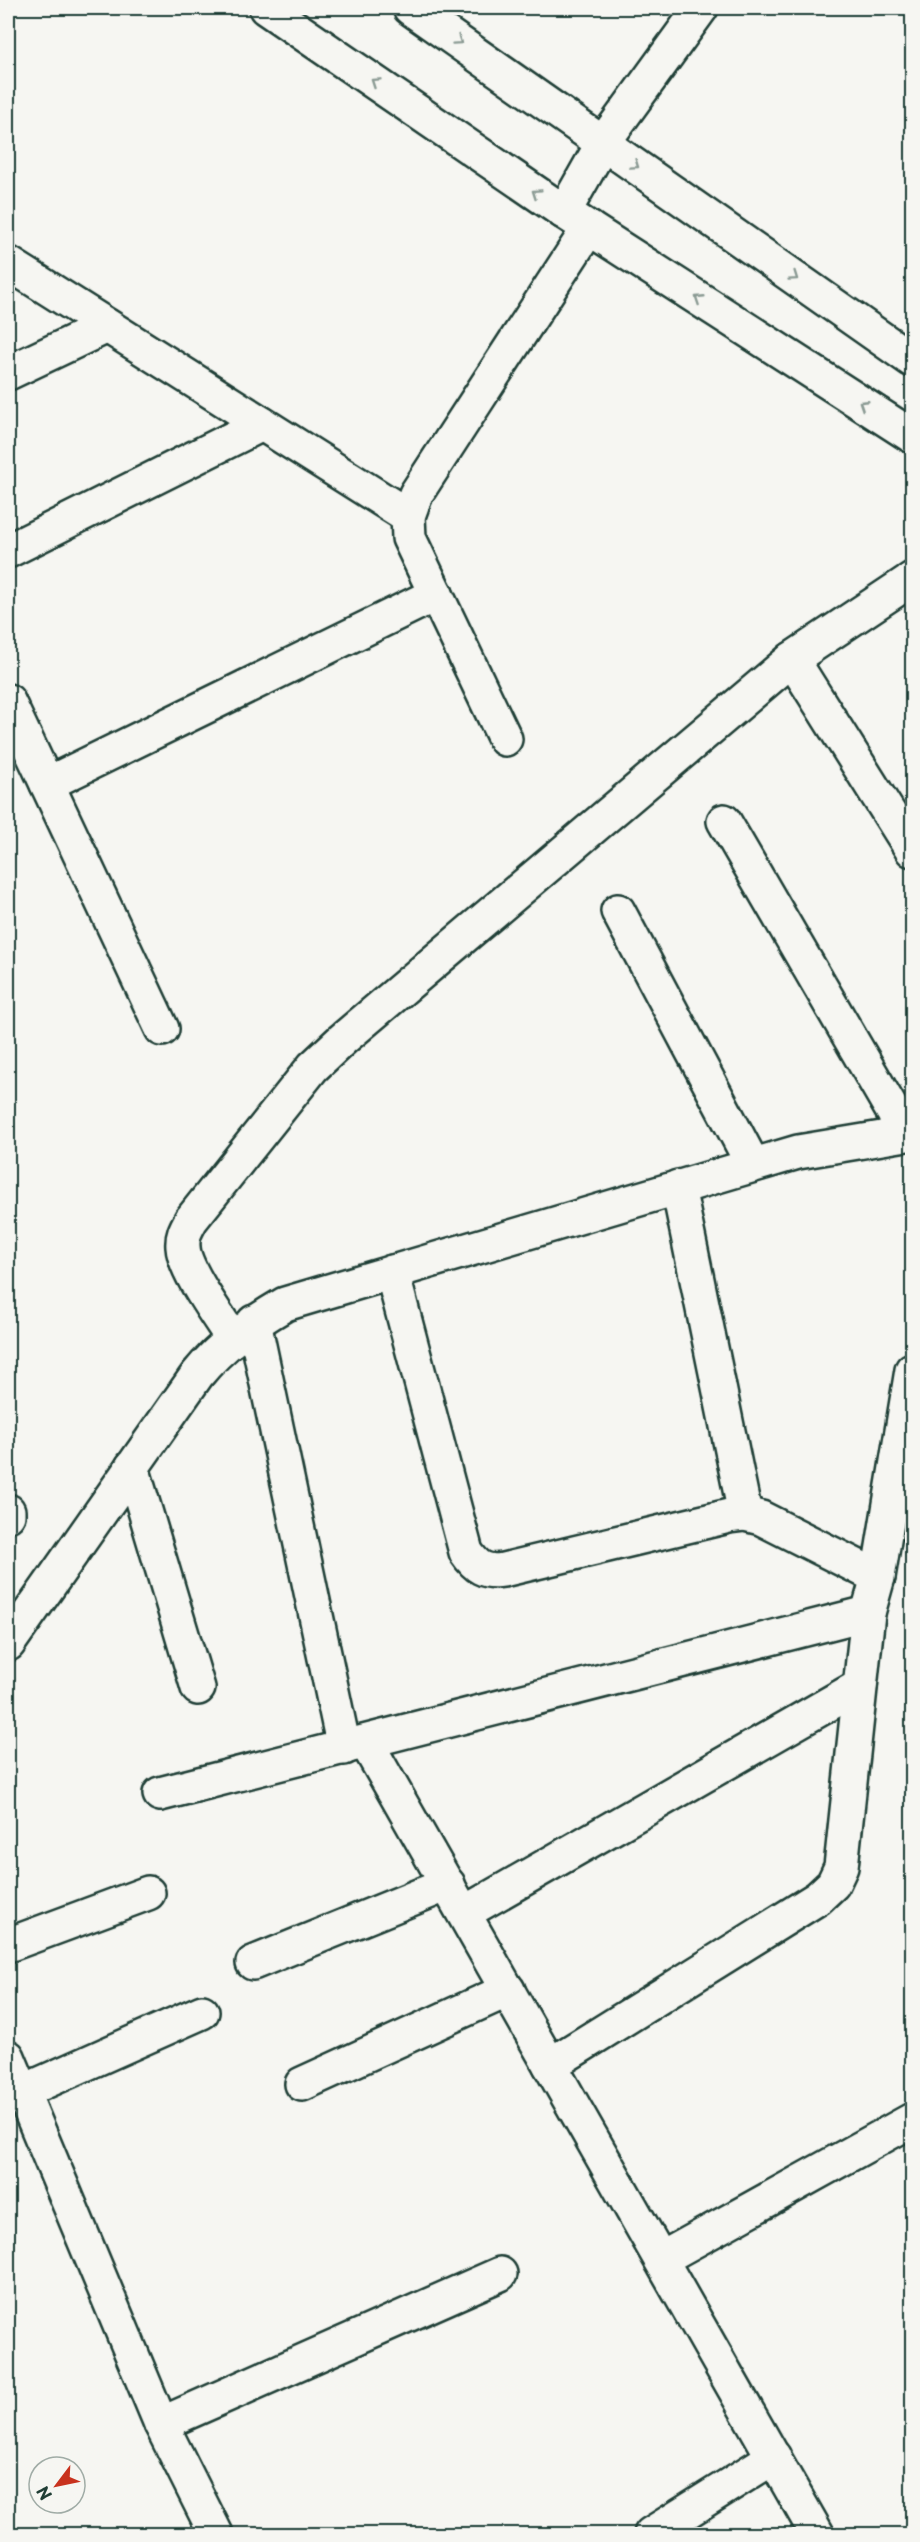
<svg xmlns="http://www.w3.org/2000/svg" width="920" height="2542" viewBox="0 0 920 2542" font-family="'Playpen Sans',sans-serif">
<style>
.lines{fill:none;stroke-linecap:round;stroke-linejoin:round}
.street-casing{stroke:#1f3d34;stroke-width:38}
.secondary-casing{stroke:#1f3d34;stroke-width:38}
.street{stroke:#f6f6f2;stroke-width:33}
.secondary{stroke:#f6f6f2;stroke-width:33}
.oneway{stroke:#8a9a93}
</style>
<rect width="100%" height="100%" fill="#f6f6f2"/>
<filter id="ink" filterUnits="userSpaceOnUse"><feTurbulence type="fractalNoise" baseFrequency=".0167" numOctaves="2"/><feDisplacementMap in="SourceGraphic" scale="12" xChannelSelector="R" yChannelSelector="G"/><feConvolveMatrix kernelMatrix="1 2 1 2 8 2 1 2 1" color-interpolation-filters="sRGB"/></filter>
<g filter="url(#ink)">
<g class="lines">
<!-- street casing -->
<g class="street-casing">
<g id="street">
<path d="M564,212L603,143L701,8"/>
<path d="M8,263L408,516"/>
<path d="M8,373L107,326"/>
<path d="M8,551L262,424"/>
<path d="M792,659L912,850"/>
<path d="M8,701L162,1029"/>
<path d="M505,739L409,538L408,516L416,494L589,228"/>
<path d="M47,784L436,594"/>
<path d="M724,821L906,1134"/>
<path d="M618,911L753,1165"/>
<path d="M678,1187L745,1514"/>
<path d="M392,1272L466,1552C476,1567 485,1573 503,1570L729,1516L745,1514L761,1518L878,1577"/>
<path d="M254,1322L344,1748"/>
<path d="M232,1338C219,1317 184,1270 183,1247C182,1236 186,1229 191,1220L313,1067L343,1039L792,659L912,579"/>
<path d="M132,1467L198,1688"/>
<path d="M8,1511V1515"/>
<path d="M8,1644L197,1375C222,1344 251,1324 285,1304L798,1152L912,1133"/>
<path d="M366,1742L817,2534"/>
<path d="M160,1794L868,1613"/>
<path d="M464,1913L860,1686"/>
<path d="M8,1945L148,1893"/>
<path d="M253,1963L448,1884"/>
<path d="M8,2057L161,2424L216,2534"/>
<path d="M550,2065L818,1898L833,1884L841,1867L868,1613L878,1577L912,1370"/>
<path d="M302,2084L508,1990"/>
<path d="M22,2092L202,2012"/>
<path d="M661,2259L912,2120"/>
<path d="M161,2424L500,2274"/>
<path d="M651,2534L774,2457"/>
</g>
</g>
<!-- secondary casing -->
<g class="secondary-casing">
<g id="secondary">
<path d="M266,8L564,212L912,436"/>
<path d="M410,8L912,360"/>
</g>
</g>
<!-- street -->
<use href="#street" class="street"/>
<!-- secondary -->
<use href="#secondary" class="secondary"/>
</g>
<!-- one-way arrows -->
<defs><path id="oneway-chevron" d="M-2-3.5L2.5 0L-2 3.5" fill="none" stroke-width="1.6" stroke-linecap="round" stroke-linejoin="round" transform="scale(1.5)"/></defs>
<g class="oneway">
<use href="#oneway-chevron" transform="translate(458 41) rotate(35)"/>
<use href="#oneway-chevron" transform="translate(375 82) rotate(-146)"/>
<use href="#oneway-chevron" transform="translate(635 165) rotate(35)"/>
<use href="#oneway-chevron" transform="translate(536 193) rotate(-146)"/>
<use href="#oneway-chevron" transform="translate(794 277) rotate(35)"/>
<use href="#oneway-chevron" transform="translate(699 299) rotate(-147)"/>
<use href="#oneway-chevron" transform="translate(863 404) rotate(-147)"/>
</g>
</g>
<!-- margin -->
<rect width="920" height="2542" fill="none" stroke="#f6f6f2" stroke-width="30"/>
<rect x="15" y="15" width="890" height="2512" fill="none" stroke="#1f3d34" stroke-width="2" filter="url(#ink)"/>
<!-- north arrow -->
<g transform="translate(57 2485) rotate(238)"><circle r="28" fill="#f6f6f2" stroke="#a0aca6" stroke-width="1.5"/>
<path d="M0-4.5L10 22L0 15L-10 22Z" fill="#c8321e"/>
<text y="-9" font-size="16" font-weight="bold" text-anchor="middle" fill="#1f3d34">N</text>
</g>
</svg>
